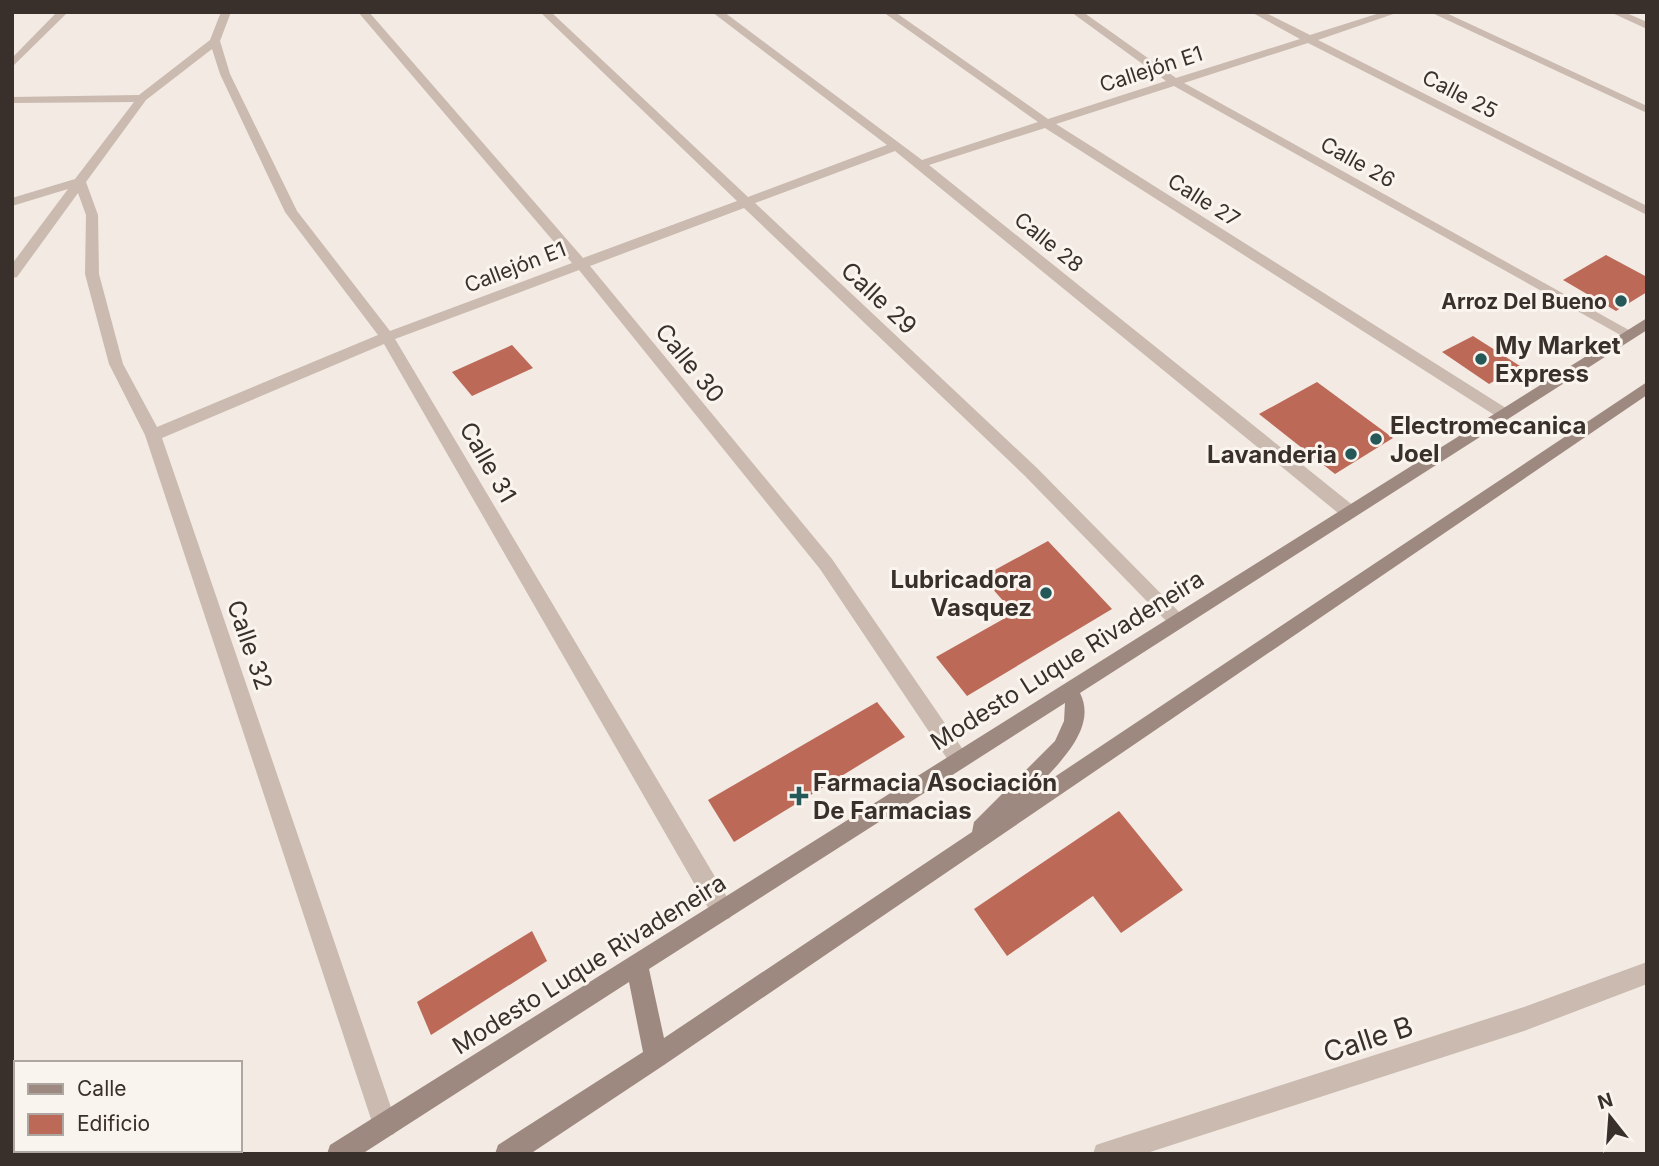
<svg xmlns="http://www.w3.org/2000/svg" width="1659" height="1166" viewBox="0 0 1659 1166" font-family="Inter,sans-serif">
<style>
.building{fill:#bc6957}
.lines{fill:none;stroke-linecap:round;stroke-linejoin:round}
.street{fill:#cabaaf;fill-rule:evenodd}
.secondary{fill:#9e8980;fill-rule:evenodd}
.poi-dot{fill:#255858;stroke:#faf4ef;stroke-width:2.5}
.labels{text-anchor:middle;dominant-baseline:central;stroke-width:6;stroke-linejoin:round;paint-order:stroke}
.far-street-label{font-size:21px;fill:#39302c;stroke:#faf4ef}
.far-poi-label{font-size:21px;font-weight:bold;fill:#39302c;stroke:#faf4ef;text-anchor:end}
.street-label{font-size:24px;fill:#39302c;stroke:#faf4ef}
.poi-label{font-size:24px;font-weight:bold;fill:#39302c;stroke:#faf4ef;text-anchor:start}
.near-street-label{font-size:28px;fill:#39302c;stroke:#faf4ef}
</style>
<rect width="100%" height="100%" fill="#f2eae3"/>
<!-- building -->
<g class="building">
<path d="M1606,255L1647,277V292L1616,311L1563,280Z"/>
<path d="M1473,336L1520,366L1489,384L1442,352Z"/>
<path d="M512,345L533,368L472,396L452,372Z"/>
<path d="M1317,382L1393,438L1335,474L1259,414Z"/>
<path d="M1048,541L1112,609L967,696L936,657L1014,613L982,577Z"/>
<path d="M877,702L905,737L734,842L708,800Z"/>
<path d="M1119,811L1183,890L1121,933L1093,896L1007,956L974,909Z"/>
<path d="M532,931L547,961L431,1035L417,1002Z"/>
</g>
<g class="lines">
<!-- street -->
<g class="street">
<path d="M57,12H68L12,67V58Z"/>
<path d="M221,12H231L220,41L230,74L297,211L390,331L572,263L358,12H369L583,258L737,201L540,12H551L748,197L887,145L712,12H724L922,160L1038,122L883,12H895L1048,119L1166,81L1071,12H1083L1176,78L1300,39L1251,12H1264L1310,35L1383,12H1399L1318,40L1647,206V215L1308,43L1184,83L1636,334L1634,337H1624L1174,86L1056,124L1509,410L1512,414L1509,418H1499L1045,128L929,165L1355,507L1357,512L1355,517H1343L895,151L755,203L1037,468L1183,616L1186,621L1183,626L1177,629L1171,626L1025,476L744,208L590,266L832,559L966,754L969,760L966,766L959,769L952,766L820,569L579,270L395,339L730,902L733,910L730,918L722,921L714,918L384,344L162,438L397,1125L394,1134L385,1137L376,1134L373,1125L145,435L109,364L85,274L86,215L78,193L17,277L12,278V264L68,189L12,206V198L75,179L134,102L12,103V97L139,95L210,40ZM212,49L220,74L285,212L378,335L157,427L123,364L99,274L98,215L86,182L146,100Z"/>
<path d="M1430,12H1444L1647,106V113Z"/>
<path d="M1610,12H1624L1647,22V29Z"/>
<path d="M1647,962V984L1524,1031L1144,1154H1093L1096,1145L1105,1142L1524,1007Z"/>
</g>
<!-- secondary -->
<path class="secondary" d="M1647,318V330L1080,693C1099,730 1054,768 1032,792L1647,382V395L664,1065L530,1154H495L498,1145L643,1052L629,982L362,1154H327L330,1145ZM1065,703L1064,721L1055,741L974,822L972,832L664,1038L649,969Z"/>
</g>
<!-- markers -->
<g class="poi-dot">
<circle cx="1621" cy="301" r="7"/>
<circle cx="1481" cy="359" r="7"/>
<circle cx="1376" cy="439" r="7"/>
<circle cx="1351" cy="454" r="7"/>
<circle cx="1046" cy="593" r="7"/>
<path d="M795.5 785.5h7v7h7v7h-7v7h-7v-7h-7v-7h7z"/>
</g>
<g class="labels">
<!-- far-street labels -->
<g class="far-street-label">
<text transform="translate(1151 69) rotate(-18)">Callejón E1</text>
<text transform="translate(1460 94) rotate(27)">Calle 25</text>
<text transform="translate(1358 162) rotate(29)">Calle 26</text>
<text transform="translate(1204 200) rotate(32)">Calle 27</text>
<text transform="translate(1049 242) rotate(39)">Calle 28</text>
<text transform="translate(515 267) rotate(-21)">Callejón E1</text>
</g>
<!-- far-poi labels -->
<g class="far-poi-label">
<text x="1607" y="301">Arroz Del Bueno</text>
</g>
<!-- street labels -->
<g class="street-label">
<text transform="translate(879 298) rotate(43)">Calle 29</text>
<text transform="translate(690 363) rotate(51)">Calle 30</text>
<text transform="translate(488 462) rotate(60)">Calle 31</text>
<text transform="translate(250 645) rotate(71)">Calle 32</text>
<text transform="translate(1067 660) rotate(-32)">Modesto Luque Rivadeneira</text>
<text transform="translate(589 964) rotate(-32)">Modesto Luque Rivadeneira</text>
</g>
<!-- poi labels -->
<g class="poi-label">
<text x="1495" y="345">My Market<tspan x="1495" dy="28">Express</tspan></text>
<text x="1390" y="425">Electromecanica<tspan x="1390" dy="28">Joel</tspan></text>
<text x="1337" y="454" text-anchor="end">Lavanderia</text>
<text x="1032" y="579" text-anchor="end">Lubricadora<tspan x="1032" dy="28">Vasquez</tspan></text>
<text x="813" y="782">Farmacia Asociación<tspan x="813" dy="28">De Farmacias</tspan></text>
</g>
<!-- near-street labels -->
<g class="near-street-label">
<text transform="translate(1368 1039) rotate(-18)">Calle B</text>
</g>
</g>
<!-- border -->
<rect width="1659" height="1166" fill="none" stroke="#39302c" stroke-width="28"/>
<!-- legend -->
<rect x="14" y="1061" width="228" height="91" fill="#faf4ef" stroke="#ada6a1" stroke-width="2"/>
<rect x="28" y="1084" width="35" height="10" fill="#9e8980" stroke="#ada6a1" stroke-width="2"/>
<text x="77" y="1096" font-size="21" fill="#39302c">Calle</text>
<rect x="28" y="1114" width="35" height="21" fill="#bc6957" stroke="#ada6a1" stroke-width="2"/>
<text x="77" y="1131" font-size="21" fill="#39302c">Edificio</text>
<!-- north arrow -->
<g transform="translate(1610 1117) rotate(343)" stroke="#faf4ef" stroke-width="5" paint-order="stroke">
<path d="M0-5L12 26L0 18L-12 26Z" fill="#39302c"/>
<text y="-10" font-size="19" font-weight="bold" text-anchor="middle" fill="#39302c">N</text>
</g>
</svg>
